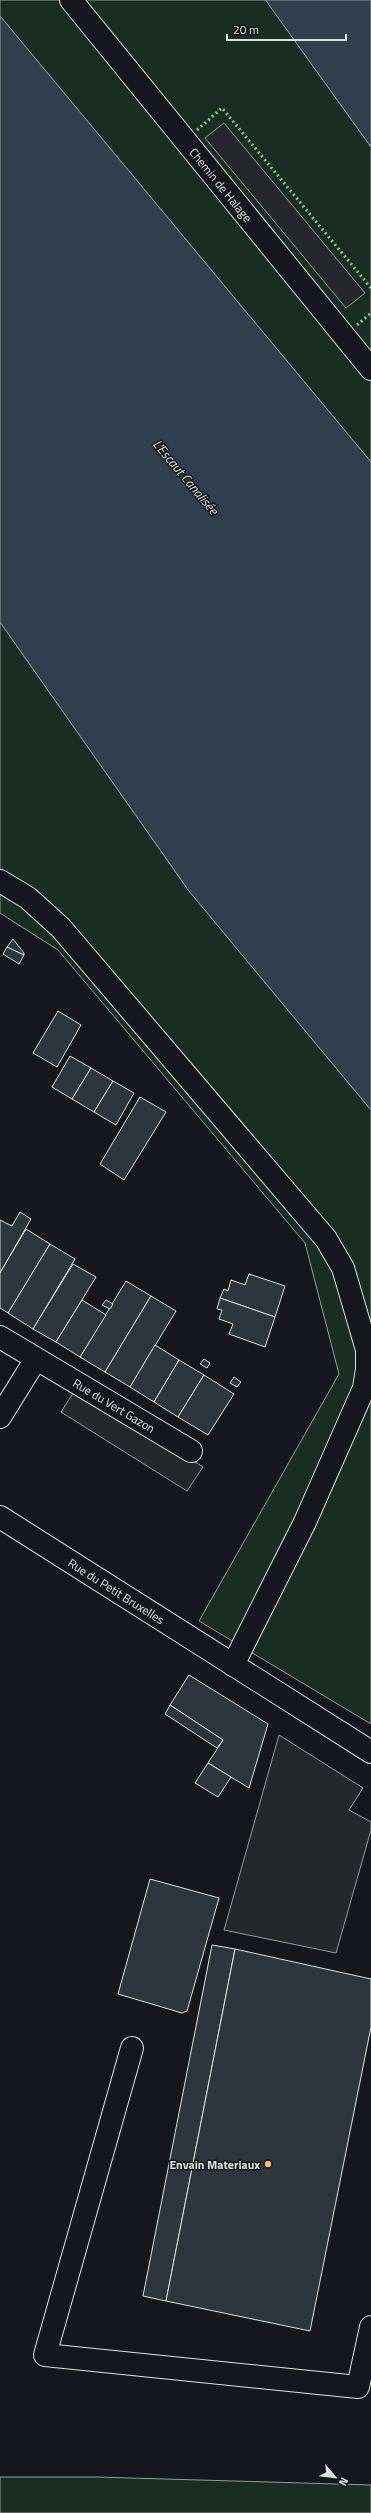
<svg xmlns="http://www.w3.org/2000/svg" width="371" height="2513" viewBox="0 0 371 2513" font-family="'Titillium Web',sans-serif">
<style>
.green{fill:#1a2d24;stroke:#939e99}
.parking{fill:#24282b;stroke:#939e99}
.water{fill:#2f3f4d;stroke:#939e99}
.building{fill:#2c363c;stroke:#d8e6dc}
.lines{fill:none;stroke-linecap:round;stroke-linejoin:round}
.minor-casing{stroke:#d8e6dc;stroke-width:24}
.minor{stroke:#14181c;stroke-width:22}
.hedge{stroke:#8ac095;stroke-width:3;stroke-dasharray:2 3;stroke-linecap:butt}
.poi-dot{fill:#ffb74d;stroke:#14181c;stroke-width:1.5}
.labels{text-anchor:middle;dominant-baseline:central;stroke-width:3;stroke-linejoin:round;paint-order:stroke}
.street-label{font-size:12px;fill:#d8e6dc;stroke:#14181c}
.poi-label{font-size:12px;font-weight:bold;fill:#d8e6dc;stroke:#14181c;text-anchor:end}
.water-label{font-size:13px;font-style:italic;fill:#d8e6dc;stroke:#14181c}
</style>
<rect width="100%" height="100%" fill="#14181c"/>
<!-- green -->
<g class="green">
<path d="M0,0H266L371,147V462L0,16Z"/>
<path d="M0,622L189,891L371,1110V1724L199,1621L339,1374L305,1243L58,950L0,913Z"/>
<path d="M0,2477H96L371,2485V2513H0Z"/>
</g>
<!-- parking -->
<g class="parking">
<path d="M224,123L365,293L346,308L205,138Z"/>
<path d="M77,1387L203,1467L187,1491L61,1412Z"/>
<path d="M279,1735L363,1788L349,1810L371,1822V1830L336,1953L224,1930Z"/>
</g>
<!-- water -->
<g class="water">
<path d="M266,0H371V147L269,5Z"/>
<path d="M0,16L371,462V1110L189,891L0,622Z"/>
</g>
<!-- building -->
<g class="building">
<path d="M13,939L24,953V955L7,947Z"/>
<path d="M7,947L24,955L19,964L3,954Z"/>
<path d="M58,1011L81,1025L57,1067L33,1053Z"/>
<path d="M70,1056L91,1068L72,1099L52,1087Z"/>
<path d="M91,1068L113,1081L94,1112L72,1099Z"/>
<path d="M113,1081L134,1093L116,1125L94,1112Z"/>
<path d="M140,1097L166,1112L124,1180L100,1164Z"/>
<path d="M20,1212L31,1219L0,1273V1220L12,1226Z"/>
<path d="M26,1229L50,1244L8,1313L0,1308V1273Z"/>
<path d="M50,1244L75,1259L33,1329L8,1313Z"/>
<path d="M73,1264L96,1277L56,1342L33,1329Z"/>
<path d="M249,1274L285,1286L275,1317L220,1298L224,1289L228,1291L231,1280L245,1285Z"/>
<path d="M126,1281L151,1296L105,1372L80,1357Z"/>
<path d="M151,1296L176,1311L130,1387L105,1372Z"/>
<path d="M220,1298L275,1317L265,1347L229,1334L233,1324L219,1319L222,1310L217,1309Z"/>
<path d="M82,1300L106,1315L80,1357L56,1342Z"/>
<path d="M106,1300L113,1304L110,1309L102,1305Z"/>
<path d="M155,1345L179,1360L154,1402L130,1387Z"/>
<path d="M204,1359L210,1363L207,1368L200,1364Z"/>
<path d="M179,1360L204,1375L178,1417L154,1402Z"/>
<path d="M204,1375L234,1394L208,1435L178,1417Z"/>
<path d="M234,1377L241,1382L237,1387L230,1383Z"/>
<path d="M189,1675L268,1724L249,1788L208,1763L223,1740L170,1705Z"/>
<path d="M170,1705L223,1740L217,1748L165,1714Z"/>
<path d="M208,1763L231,1777L218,1797L195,1783Z"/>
<path d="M150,1879L219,1898L187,2011L182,2013L118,1994Z"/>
<path d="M212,1945L235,1949L166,2301L143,2296Z"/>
<path d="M235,1949L371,1979V2027L310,2331L166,2301Z"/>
</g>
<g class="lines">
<!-- minor casing -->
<g class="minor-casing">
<g id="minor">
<path id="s1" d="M71,0L371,369"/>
<path d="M0,881L28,898L61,928L326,1239L343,1268L367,1350V1369L364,1388L305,1522L233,1665"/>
<path id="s2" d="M0,1337L191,1451"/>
<path d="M0,1417L36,1359"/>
<path id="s3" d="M0,1517L371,1752"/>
<path d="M132,2048L45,2355L358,2387L371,2327"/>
</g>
</g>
<!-- minor -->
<use href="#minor" class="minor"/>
<!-- hedge -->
<g class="hedge">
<path d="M197,130L222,108L371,288"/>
<path d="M357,325L371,313"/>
</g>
</g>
<!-- markers -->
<circle class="poi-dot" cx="268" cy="2164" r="4"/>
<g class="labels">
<!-- street labels -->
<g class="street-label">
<text stroke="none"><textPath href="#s1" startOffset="238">Chemin de Halage</textPath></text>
<text stroke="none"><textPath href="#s2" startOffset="133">Rue du Vert Gazon</textPath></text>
<text stroke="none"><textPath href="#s3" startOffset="138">Rue du Petit Bruxelles</textPath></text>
</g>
<!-- poi labels -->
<g class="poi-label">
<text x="260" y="2164">Envain Materiaux</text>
</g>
<!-- water labels -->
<g class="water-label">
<text transform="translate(186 477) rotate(50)">L'Escaut Canalisée</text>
</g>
</g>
<!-- north arrow -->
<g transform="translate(335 2477) rotate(118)" stroke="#14181c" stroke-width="3" paint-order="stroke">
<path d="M0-3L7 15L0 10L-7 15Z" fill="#d8e6dc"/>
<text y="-6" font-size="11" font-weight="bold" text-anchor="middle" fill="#d8e6dc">N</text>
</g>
<!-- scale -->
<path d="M227 34v6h119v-6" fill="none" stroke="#d8e6dc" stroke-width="2"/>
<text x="233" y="34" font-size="12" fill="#d8e6dc" stroke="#14181c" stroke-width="3" paint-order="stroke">20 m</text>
</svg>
